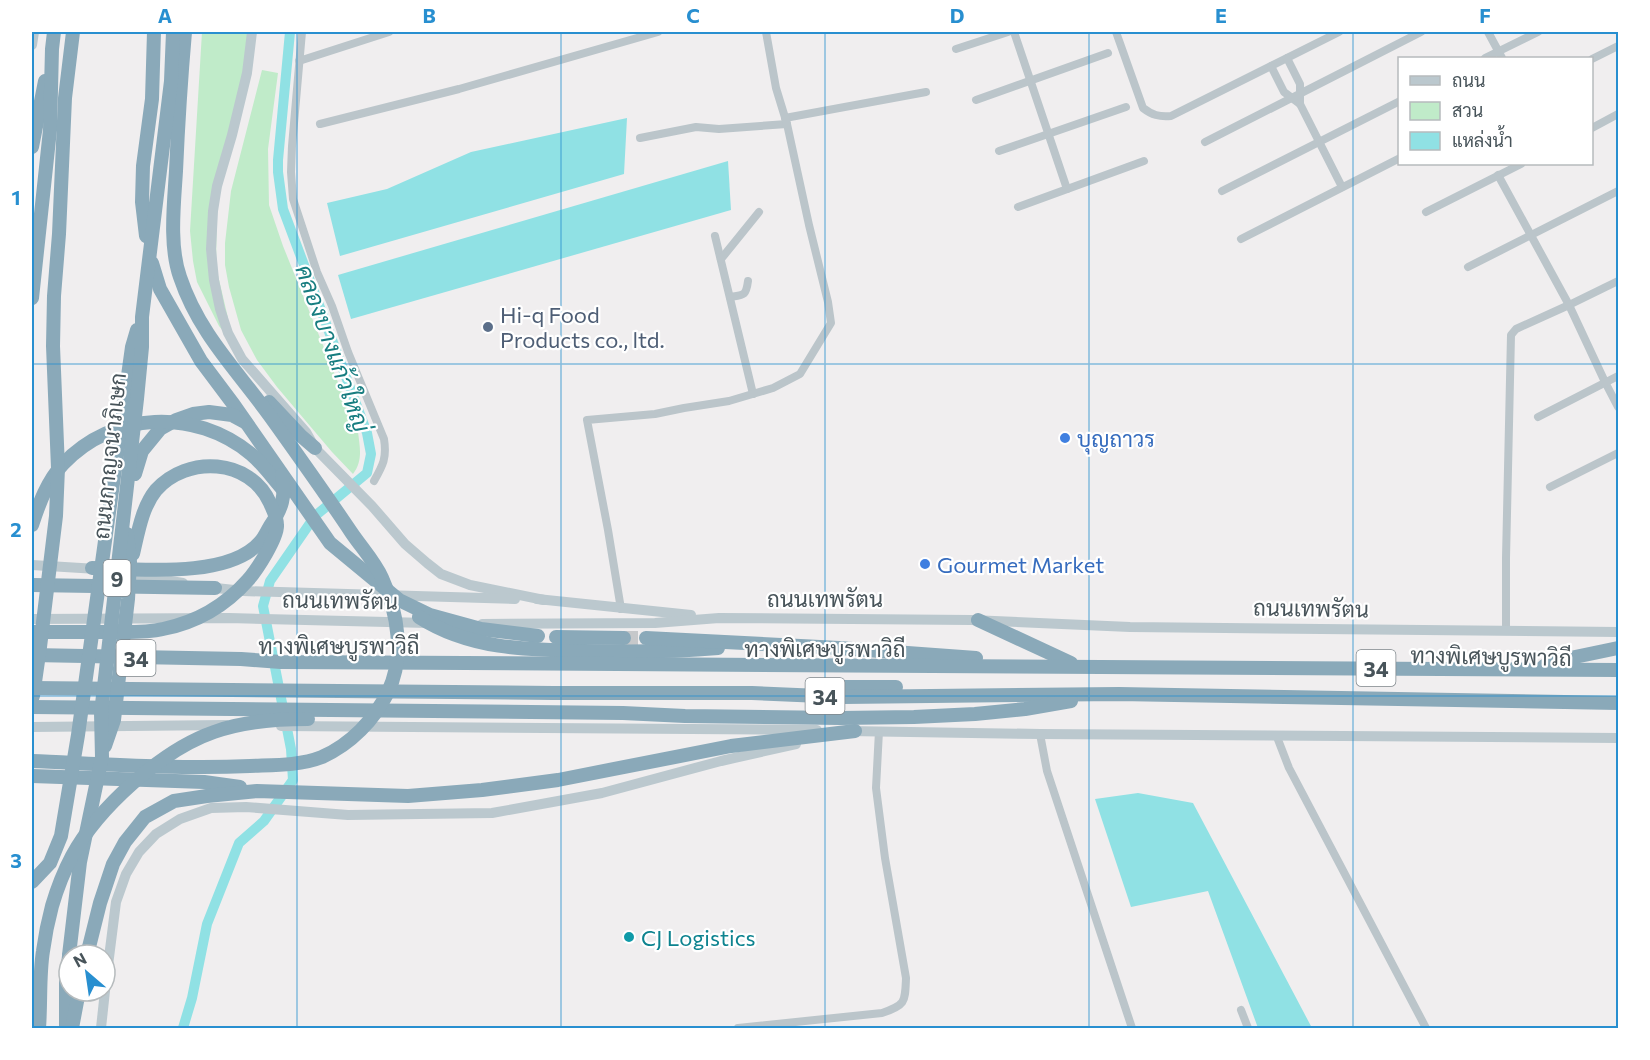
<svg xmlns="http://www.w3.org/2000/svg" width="1650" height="1060" viewBox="0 0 1650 1060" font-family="Commissioner,Sarabun,sans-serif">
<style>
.green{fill:#c0ebc9}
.water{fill:#90e1e4}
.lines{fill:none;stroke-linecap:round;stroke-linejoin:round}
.canal{stroke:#90e1e4;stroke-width:10}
.highway-tunnel{stroke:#c6c8ca;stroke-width:14;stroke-dasharray:14 7;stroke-linecap:butt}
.street{stroke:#bbc5ca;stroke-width:8}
.secondary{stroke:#bbc8ce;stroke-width:10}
.highway{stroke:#8aa9b9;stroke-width:14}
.grid{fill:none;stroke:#288fd0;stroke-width:1.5;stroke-opacity:0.55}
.service-dot{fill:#5c6f8a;stroke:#fff;stroke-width:2}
.shop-dot{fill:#3f7fe0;stroke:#fff;stroke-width:2}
.culture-dot{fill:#0f9aa8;stroke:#fff;stroke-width:2}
.labels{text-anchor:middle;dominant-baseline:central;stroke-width:4.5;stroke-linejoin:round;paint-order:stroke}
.shield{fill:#fff;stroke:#7f878c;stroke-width:1.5}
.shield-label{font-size:21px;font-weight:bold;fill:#48545a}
.service-label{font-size:22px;fill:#4e5e75;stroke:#fff;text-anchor:start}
.shop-label{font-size:22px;fill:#366cbe;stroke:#fff;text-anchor:start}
.street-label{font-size:22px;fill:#48545a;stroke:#fff}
.culture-label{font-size:22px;fill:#0d838f;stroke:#fff;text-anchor:start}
.water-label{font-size:24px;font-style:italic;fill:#177d80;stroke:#fff}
.neatline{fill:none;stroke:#288fd0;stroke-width:2}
.grid-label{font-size:20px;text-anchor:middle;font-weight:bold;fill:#288fd0}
</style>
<rect width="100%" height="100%" fill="#f0eeef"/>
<!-- green -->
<g class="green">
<path d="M202,32H256L217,207L216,267L228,318L223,331L219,326L197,282L193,261L190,231Z"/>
<path d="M262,70L278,73L268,149L269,205L283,246L358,432C360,448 363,461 353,474L332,452L277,387L257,360L241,330L229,287L225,265V243L231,191Z"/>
</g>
<!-- water -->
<g class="water">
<path d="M627,118L624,174L340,256L327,203L387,189L471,152Z"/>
<path d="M728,161L731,210L351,319L338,275Z"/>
<path d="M1138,793L1193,803L1312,1028H1258L1208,891L1131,907L1095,799Z"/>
</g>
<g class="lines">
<!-- canal -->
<path class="canal" d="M183,1028L192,998L207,924L239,843L264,821L293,780L291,749L263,606L270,581L315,516L367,473L371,454L367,433L283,209L278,172V160L290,32"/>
<!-- highway-tunnel -->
<path class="highway-tunnel" d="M624,638H646"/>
<!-- street -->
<g class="street">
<path d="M302,32L292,146L291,172L293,199L317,272L332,306L348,352L384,439C387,458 383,465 374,481"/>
<path d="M1014,32L1067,189"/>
<path d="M1116,32L1143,108C1152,115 1159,117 1171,116L1339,32"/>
<path d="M1488,32L1502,58"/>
<path d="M956,49L1008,32"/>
<path d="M1485,58L1538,32"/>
<path d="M1592,59L1618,46"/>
<path d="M299,61L389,32"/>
<path d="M1271,66L1284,92L1300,104V84L1287,58"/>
<path d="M976,100L1108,53"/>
<path d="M1300,104L1342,187"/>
<path d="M785,118L926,92"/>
<path d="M320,124L459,89L658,32"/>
<path d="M1592,128L1618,114"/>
<path d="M640,138L696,127L719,129L787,124"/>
<path d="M1205,142L1421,32"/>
<path d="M999,151L1126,107"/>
<path d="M1498,175L1569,305L1605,382L1618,407"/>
<path d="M1222,191L1400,101"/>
<path d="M1018,207L1144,161"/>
<path d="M1426,212L1521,164"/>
<path d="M715,236L753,394"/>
<path d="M1241,239L1400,158"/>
<path d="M721,259L759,212"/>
<path d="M1468,267L1618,191"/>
<path d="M730,297C744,295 746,296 748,281"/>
<path d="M1538,417L1618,376"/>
<path d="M1550,487L1618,453"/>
<path d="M621,609L608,530L587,420L655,414L684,408L729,401L773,388L800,374L831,323L828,302L809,225L787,124L776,88L766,32"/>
<path d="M1506,631V558L1511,335L1516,329L1569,305L1618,281"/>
<path d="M1040,734L1047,771L1132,1028"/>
<path d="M1277,737L1289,768L1426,1028"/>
<path d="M1241,1010L1248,1028"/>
<path d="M738,1028L882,1013C906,1005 905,1002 906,978L885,858L876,788L879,731"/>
</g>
<!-- secondary -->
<g class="secondary">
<path d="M252,32L247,73L232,135L217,186L213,211L211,249L214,280L220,309L228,333L242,359L306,432L315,448L372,506L405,544L427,563L441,574L470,585L544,600"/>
<path d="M32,45L34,32"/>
<path d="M32,565L97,569"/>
<path d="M133,575L183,583"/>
<path d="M207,587L243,591L515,599"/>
<path d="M537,599L691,615"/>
<path d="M32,619L229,618L428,623"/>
<path d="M482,624L655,623L719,618L971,620L1130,627L1618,632"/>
<path d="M281,726L817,730"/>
<path d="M32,727L226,725"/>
<path d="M848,731L1040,734L1618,738"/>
<path d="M105,989L116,902L126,874L139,852L156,834L180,819L211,808L246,807L348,815L492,813L602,793L721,761L796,744"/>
<path d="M101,1028L105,991"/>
</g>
<!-- highway -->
<g class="highway">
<path d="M32,147L45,81"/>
<path d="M146,236L142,202L143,166L152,99L154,32"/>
<path d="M152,263L160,289L201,361L234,405L330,543L399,600L430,615L481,629L538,636"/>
<path d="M32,298L50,130L52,49L54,32"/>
<path d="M269,402L301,436L315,448"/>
<path d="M135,474L142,451L160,429L176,420L193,414L209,412L232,415L245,422"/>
<path d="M32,525C39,504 47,481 63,464C113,411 195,408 251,454C264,465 274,480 285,492"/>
<path d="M92,568C137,569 228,579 260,542C264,538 267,531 270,526C282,509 286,496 282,475"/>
<path d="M32,585L215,588"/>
<path d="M419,617C469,649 526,650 584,651C628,652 673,652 718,648"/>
<path d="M978,620L1071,663"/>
<path d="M32,632C57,632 83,632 109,632C126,632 146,633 163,629C198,622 225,606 248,580C257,570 278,537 277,525C277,517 273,510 270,503C250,458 187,455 156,490C142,507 138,533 133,554"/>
<path d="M556,637L624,638"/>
<path d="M646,638L839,648L976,658"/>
<path d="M32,655L241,659L281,662C727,666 1173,665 1618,670"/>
<path d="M1544,666L1551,662L1618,648"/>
<path d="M814,687H896"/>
<path d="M32,688L553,693H752L844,697L1119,694L1618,703"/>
<path d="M33,696L40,647L56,516L58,468L53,346L54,296L59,234L65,98L73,32"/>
<path d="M32,707L623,713L685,716L840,718L914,717L975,714L1025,709L1071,701"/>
<path d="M105,746L114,720L128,599L130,562L127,534"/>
<path d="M32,761C104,764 177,769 250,766C273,765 299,766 322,757C351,744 374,720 388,692C405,656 398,613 382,578C375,562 361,547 351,532C327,496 302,461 277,426C242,375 200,337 180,277C169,246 174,204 176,171C178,125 181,78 185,32"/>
<path d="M32,776L204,782L240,787"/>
<path d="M32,882L50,863L61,836L78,735L132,347L137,330"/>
<path d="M69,955L80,862L102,757L101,713L137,399L142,347V317L171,81L173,32"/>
<path d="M87,955L100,903L113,864L125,842L145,817L174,801L207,796L257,791L408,796L482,790L558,780L731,746L855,731"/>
<path d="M39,1028C41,1003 39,976 43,951C45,936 48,921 52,906C57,889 64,871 72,856C98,808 162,750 214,732C244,721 277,719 308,719"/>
<path d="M66,1028V982L69,956"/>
<path d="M72,1028L79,991"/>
</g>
</g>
<!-- grid -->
<path class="grid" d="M297,32V1028M561,32V1028M825,32V1028M1089,32V1028M1353,32V1028M32,364H1618M32,696H1618"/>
<!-- markers -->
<circle class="service-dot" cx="488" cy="327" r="6"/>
<g class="shop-dot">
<circle cx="1065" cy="438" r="6"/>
<circle cx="925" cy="564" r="6"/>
</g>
<circle class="culture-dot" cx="629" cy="937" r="6"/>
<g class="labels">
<!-- shield labels -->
<g class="shield">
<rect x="103.5" y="560" width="27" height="36" rx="4.5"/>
<rect x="116.5" y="640" width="39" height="36" rx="4.5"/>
<rect x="1356.5" y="650" width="39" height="36" rx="4.5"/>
<rect x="805.5" y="678" width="39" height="36" rx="4.5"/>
</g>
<g class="shield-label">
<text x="117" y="578">9</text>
<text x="136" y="658">34</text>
<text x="1376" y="668">34</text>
<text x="825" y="696">34</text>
</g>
<!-- service labels -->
<g class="service-label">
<text x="500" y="314">Hi-q Food<tspan x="500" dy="25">Products co., ltd.</tspan></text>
</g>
<!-- shop labels -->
<g class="shop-label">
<text x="1077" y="438">บุญถาวร</text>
<text x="937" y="564">Gourmet Market</text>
</g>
<!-- street labels -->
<g class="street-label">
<text transform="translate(109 456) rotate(-84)">ถนนกาญจนาภิเษก</text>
<text x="825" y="598">ถนนเทพรัตน</text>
<text transform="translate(340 600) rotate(1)">ถนนเทพรัตน</text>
<text transform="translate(1311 608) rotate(1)">ถนนเทพรัตน</text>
<text x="339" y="645">ทางพิเศษบูรพาวิถี</text>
<text x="825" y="648">ทางพิเศษบูรพาวิถี</text>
<text transform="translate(1491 656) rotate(1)">ทางพิเศษบูรพาวิถี</text>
</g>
<!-- culture labels -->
<g class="culture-label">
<text x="641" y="937">CJ Logistics</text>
</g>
<!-- water labels -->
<g class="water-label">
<text transform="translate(334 348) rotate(70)">คลองบางแก้วใหญ่</text>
</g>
</g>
<!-- border -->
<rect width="1650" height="1060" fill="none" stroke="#ffffff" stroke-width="66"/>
<!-- legend -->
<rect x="1398" y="57" width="195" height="108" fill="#ffffff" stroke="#b6bbbd" stroke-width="1.5"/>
<rect x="1410" y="76" width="30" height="9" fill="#bbc8ce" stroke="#b6bbbd" stroke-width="1.5"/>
<text x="1452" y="87" font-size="18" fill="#48545a">ถนน</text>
<rect x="1410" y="102" width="30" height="18" fill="#c0ebc9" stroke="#b6bbbd" stroke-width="1.5"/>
<text x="1452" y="117" font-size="18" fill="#48545a">สวน</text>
<rect x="1410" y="132" width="30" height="18" fill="#90e1e4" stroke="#b6bbbd" stroke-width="1.5"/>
<text x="1452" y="147" font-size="18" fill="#48545a">แหล่งน้ำ</text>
<!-- north arrow -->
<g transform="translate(87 973) rotate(331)"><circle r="28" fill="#ffffff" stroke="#b6bbbd" stroke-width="1.5"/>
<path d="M0-4.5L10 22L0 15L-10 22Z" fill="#288fd0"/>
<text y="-9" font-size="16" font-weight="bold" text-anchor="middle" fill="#48545a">N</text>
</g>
<rect x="33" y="33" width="1584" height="994" class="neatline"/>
<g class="grid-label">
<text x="165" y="23">A</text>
<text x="429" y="23">B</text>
<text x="693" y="23">C</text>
<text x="957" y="23">D</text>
<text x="1221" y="23">E</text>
<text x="1485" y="23">F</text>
<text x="16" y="205">1</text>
<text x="16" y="537">2</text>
<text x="16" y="868">3</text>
</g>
</svg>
